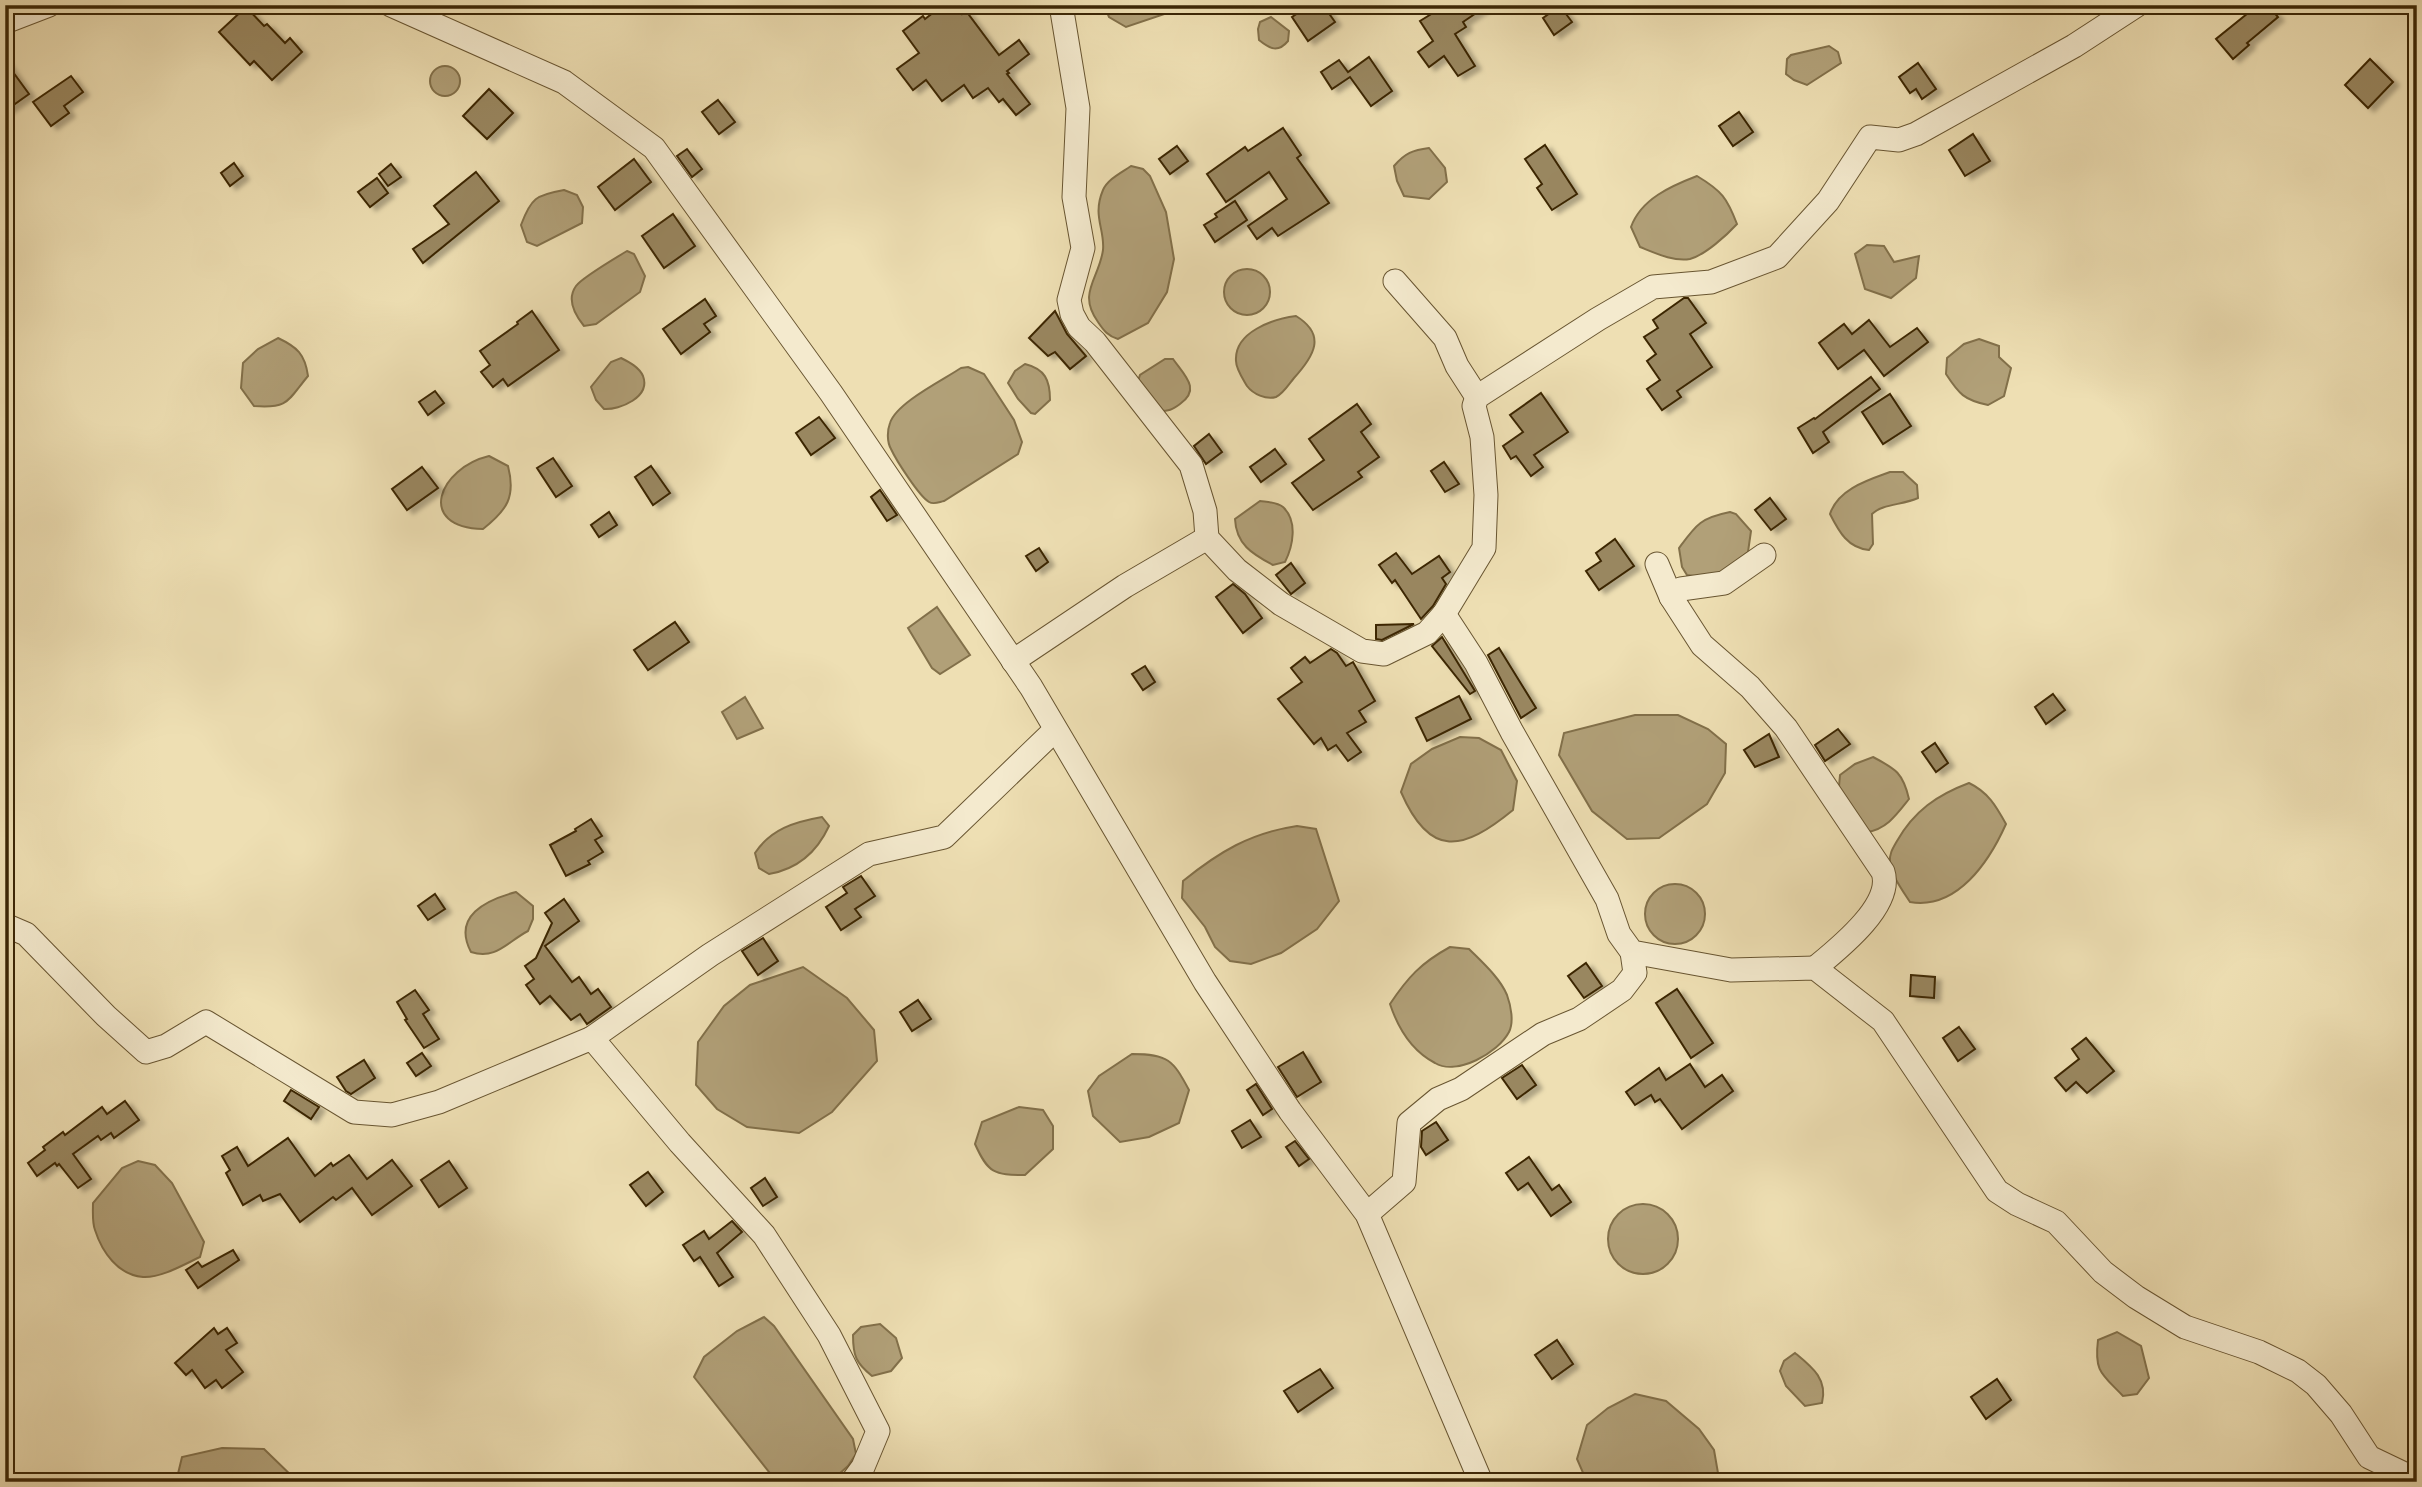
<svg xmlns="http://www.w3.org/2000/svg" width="2422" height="1487" viewBox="0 0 2422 1487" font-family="'Sorts Mill Goudy',serif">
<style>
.water{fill:#b1a078;stroke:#82704a;stroke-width:2}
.building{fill:#998760;stroke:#3c2706;stroke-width:2;filter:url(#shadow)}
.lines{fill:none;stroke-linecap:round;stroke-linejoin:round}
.minor-casing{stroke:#685531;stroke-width:25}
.minor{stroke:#f4eace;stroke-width:23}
</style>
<defs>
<filter id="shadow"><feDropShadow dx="6" dy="3.5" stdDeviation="2" flood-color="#0004"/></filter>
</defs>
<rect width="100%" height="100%" fill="#eedfb3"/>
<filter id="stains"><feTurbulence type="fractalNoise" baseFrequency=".00286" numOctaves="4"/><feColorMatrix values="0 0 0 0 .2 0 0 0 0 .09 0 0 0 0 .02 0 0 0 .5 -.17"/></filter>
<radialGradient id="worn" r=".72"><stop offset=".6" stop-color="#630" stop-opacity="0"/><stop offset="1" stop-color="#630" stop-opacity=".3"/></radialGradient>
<!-- water -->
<g class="water">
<path d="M1104,5H1191L1126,27L1109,17Z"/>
<path d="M1271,17L1289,31L1288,41C1278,53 1270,49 1259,40L1258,29L1260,22Z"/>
<path d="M1829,46L1838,52L1841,63L1807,85L1794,80L1786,74L1787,59L1791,55Z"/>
<circle cx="445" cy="81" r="15"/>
<path d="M1429,148L1445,168L1447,182L1429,199L1404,196L1397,181L1394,166C1405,153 1413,150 1429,148Z"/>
<path d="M1131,166L1143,169L1150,176L1166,212L1174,259L1167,292L1148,323L1118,339C1108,336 1104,331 1098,322C1077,293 1099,279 1103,250C1105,229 1092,216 1103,190C1108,179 1121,173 1131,166Z"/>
<path d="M1697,176C1722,191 1727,198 1737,224C1727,235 1705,255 1690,259C1674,262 1655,253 1640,247L1631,227C1641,199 1671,186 1697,176Z"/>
<path d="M564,190L577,195L583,207L582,223L537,246L527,242L521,225C531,198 536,195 564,190Z"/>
<path d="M1867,245L1884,246L1894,262L1919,256L1916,278L1891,298L1865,289L1855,254Z"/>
<path d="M627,251L634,254L645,276L640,292L596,324L584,326C575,315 566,300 576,286C581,279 617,257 627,251Z"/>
<circle cx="1247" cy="292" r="23"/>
<path d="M1296,316C1327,335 1314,356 1294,378C1289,384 1283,394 1276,397C1266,400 1253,394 1247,386C1243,379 1236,369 1236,361C1234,332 1273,319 1296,316Z"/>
<path d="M278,338C297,347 305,354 308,376C288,400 289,409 254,406L241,388L243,363L258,349Z"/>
<path d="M1979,339L1999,346V357L2011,368L2004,396L1988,405C1964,400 1959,394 1946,374L1947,358L1964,344Z"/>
<path d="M621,358C629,362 639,367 643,376C651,397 620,410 604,409L596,400L591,387L611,362Z"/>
<path d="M1165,359H1173C1185,376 1201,389 1180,404C1172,410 1169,411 1159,411L1138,381L1140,375Z"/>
<path d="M1025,364C1045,369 1050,380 1050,400L1035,414L1031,413L1018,399L1008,383L1015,371Z"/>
<path d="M968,367L984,374L1014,420L1022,442L1018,454L944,501C939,502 934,505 929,502C919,496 896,460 891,449C887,442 887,431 890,423C896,403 943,380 961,368Z"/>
<path d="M489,456L508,466C516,497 507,510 483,529C415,527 439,468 489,456Z"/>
<path d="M1890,472H1903L1917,485L1918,498C1903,505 1882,504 1872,514L1873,544L1869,550C1848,548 1839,532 1830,514C1838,489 1868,480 1890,472Z"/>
<path d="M1260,501C1267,502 1277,502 1283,507C1298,521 1293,546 1285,562L1273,565C1252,554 1236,544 1235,519Z"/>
<path d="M1730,512L1736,514L1751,531L1748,552L1715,579L1687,575L1682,567L1679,548C1696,525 1700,518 1730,512Z"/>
<path d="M937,607L970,655L940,674L932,668L908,628Z"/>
<path d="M745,697L763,728L737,739L722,712Z"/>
<path d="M1635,715H1678L1708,729L1726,744L1725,773L1707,804L1659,838L1627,839L1592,811L1559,755L1564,733Z"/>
<path d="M1460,737L1479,738L1501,750L1517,781L1513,810C1463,851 1430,859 1401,792L1411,764L1432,749Z"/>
<path d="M1873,757C1896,769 1903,773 1909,799C1897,814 1887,829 1867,832L1838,798L1840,775L1855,764Z"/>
<path d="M1969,783C1988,792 1996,806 2006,824C1989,862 1957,910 1910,902C1903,891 1891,875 1890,862C1889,854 1893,848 1897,841C1914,811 1937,795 1969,783Z"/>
<path d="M822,817L829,826C817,852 798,869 769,874L759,868L755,853C771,829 794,822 822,817Z"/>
<path d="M1297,826L1316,829L1339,901L1317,929L1281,953L1251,964L1230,961L1215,947L1205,927L1182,898L1183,881C1219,852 1250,833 1297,826Z"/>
<circle cx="1675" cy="914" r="30"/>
<path d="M516,892L533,906V919L528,931C507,942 496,960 471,952C452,916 486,900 516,892Z"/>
<path d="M1450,947L1469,949C1482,962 1500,978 1507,995C1511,1006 1514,1022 1509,1032C1498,1053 1457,1076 1435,1063C1412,1051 1398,1028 1390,1004C1408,977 1421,963 1450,947Z"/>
<path d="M803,967L847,998L874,1030L877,1061L832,1112L799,1133L747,1127L717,1109L696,1085L698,1042L724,1006L750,985Z"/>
<path d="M1132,1054C1168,1054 1173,1060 1189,1090L1179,1123L1149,1137L1120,1142L1093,1116L1088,1091L1099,1076Z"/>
<path d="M1019,1107L1043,1110L1053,1126V1149L1025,1175C994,1175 988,1173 975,1144L982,1122Z"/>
<path d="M138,1161L155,1165L172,1183L204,1242L200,1257C183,1265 161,1278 143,1277C118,1275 102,1252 95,1230C92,1222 93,1211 93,1203L122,1168Z"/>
<circle cx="1643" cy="1239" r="35"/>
<path d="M764,1317L774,1326L853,1439L856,1454L848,1466L830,1482H777L694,1377L704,1357L737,1331Z"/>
<path d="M880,1324L896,1338L902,1358L891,1371L872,1376C856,1363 853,1356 853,1335L861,1327Z"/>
<path d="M2117,1332L2141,1346L2149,1378L2137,1394L2123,1396C2102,1374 2094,1372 2098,1340Z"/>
<path d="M1795,1353C1812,1367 1828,1379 1822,1403L1805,1406L1786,1386L1780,1371L1784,1361Z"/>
<path d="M1635,1394L1666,1401L1699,1429L1714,1450L1718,1473L1706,1482H1587L1577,1459L1587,1425L1608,1408Z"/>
<path d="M222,1448L264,1449L298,1482H176L182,1457Z"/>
</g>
<!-- building -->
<g class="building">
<path d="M943,5H955L962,14L966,11L999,55L1019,40L1029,54L1007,71L1009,73L1007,74L1030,104L1016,115L1003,99L999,102L988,88L973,98L964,85L942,101L926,80L913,90L897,69L919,53L903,31L923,16L925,19Z"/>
<path d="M1310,5H1323L1335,22L1308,41L1292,17Z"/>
<path d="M1446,5H1488L1463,22L1466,27L1455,34L1475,66L1458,76L1444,56L1429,67L1418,52L1433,41L1420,21Z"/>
<path d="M2258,5H2268L2278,17L2247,43L2249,45L2233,59L2216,39Z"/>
<path d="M1560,6L1572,22L1554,35L1543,18Z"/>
<path d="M246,7L264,26L267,24L285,43L290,38L302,52L272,80L254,61L250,65L219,32Z"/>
<path d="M1369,57L1392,91L1371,106L1350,77L1332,89L1321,72L1339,60L1348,72Z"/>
<path d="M2370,59L2393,82L2368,108L2345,85Z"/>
<path d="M5,61L29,94L5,111Z"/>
<path d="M1918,63L1936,89L1922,99L1916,89L1910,93L1899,77Z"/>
<path d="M71,76L83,92L64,106L69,113L51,126L33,102Z"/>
<path d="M489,89L513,113L487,139L463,116Z"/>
<path d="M718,100L735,122L719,134L702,112Z"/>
<path d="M1739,112L1753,132L1733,146L1719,126Z"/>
<path d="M1283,128L1301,155L1297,158L1329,203L1278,236L1272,228L1257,239L1248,226L1287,199L1269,172L1226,202L1207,174L1245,147L1248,151Z"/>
<path d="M1973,134L1990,161L1965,176L1949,150Z"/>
<path d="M1545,145L1577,194L1552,210L1537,188L1542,184L1525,159Z"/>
<path d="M1177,146L1188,161L1170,174L1159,159Z"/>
<path d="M687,149L702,169L692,177L677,156Z"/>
<path d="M634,159L651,182L615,210L598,187Z"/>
<path d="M234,163L243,176L230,186L221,173Z"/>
<path d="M391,164L401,177L388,186L379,174Z"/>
<path d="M476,172L499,201L423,263L413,249L449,224L434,206Z"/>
<path d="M377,178L388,193L370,207L358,192Z"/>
<path d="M1235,201L1247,220L1215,242L1204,225L1217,217L1215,214Z"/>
<path d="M673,214L695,246L664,268L642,236Z"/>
<path d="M1684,298H1688L1706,323L1690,334L1712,367L1677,391L1681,397L1662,410L1647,389L1660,380L1647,361L1656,354L1644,337L1658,328L1653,320Z"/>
<path d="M705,299L716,316L704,324L710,332L681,354L663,329Z"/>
<path d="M532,311L559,350L508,386L503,379L493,387L481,372L490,365L480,351L518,324L517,322Z"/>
<path d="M1055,311L1067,334L1086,356L1070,369L1055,352L1048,356L1029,338Z"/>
<path d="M1869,320L1890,347L1917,328L1928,342L1884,376L1864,350L1838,369L1819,343L1844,324L1852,334Z"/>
<path d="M1871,377L1880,389L1823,432L1829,442L1813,453L1798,428L1814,418L1815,419Z"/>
<path d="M435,391L444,403L428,415L419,402Z"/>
<path d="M1541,393L1568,432L1534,455L1543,467L1531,476L1516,456L1511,459L1503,446L1523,432L1510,415Z"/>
<path d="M1890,394L1911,426L1883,444L1862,412Z"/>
<path d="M1357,404L1371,424L1361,432L1379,457L1358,472L1362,477L1313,510L1292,483L1324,460L1309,439Z"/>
<path d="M819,417L835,438L811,455L796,433Z"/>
<path d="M1209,434L1222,452L1206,464L1194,446Z"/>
<path d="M1275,449L1286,464L1261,482L1250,467Z"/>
<path d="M553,458L572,486L556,497L537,468Z"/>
<path d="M1444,462L1459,484L1445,492L1431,471Z"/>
<path d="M651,466L670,493L653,505L635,477Z"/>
<path d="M422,467L438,488L407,510L392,489Z"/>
<path d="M880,490L897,515L887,521L871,497Z"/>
<path d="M1770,498L1786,519L1771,530L1755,510Z"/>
<path d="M609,512L617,525L599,537L591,525Z"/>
<path d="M1615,539L1634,566L1599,590L1586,571L1601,561L1596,553Z"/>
<path d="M1039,548L1048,562L1036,571L1026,556Z"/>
<path d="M1396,553L1412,574L1439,556L1450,572L1442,578L1446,584L1433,606L1421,619L1395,580L1392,583L1379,565Z"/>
<path d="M1291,563L1305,583L1291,594L1276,575Z"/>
<path d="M1233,584L1245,594L1262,618L1243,633L1216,597Z"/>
<path d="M675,622L689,642L648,670L634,650Z"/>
<path d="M1414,624L1382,640L1376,639V625Z"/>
<path d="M1442,637L1475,691L1470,694L1432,646Z"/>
<path d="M1499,648L1536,708L1521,718L1488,655Z"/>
<path d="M1331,649L1337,653L1346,666L1353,662L1375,701L1359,711L1366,722L1347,733L1361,752L1348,761L1336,745L1328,750L1321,738L1314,744L1278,699L1302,682L1291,668L1305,657L1310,663Z"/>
<path d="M1145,666L1155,682L1143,690L1132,674Z"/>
<path d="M2053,694L2065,710L2046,724L2035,707Z"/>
<path d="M1459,696L1471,719L1427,741L1416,718Z"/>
<path d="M1838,729L1850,744L1825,761L1815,745Z"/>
<path d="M1769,734L1779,757L1755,767L1744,750Z"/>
<path d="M1935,743L1948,763L1936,772L1922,752Z"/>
<path d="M591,819L602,836L595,840L603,852L588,861L590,864L566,876L550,845L576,831L575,829Z"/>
<path d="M861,876L875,896L855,909L861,917L841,930L826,907L847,893L843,887Z"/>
<path d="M435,894L445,909L428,920L418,906Z"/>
<path d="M564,899L579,921L545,946L572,982L579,977L591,994L598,989L611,1007L587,1024L580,1014L571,1020L550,996L540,1004L526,985L534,979L525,966L536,958L552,923L545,913Z"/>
<path d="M763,938L778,961L758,975L742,951Z"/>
<path d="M1586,963L1602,986L1584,998L1568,976Z"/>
<path d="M1911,975L1935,977L1934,998L1910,996Z"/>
<path d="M1677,989L1713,1043L1691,1058L1656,1003Z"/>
<path d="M415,990L429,1010L423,1014L439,1039L424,1048L405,1020L407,1019L397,1002Z"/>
<path d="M918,1000L931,1019L912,1031L900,1012Z"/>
<path d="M1959,1027L1975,1049L1958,1061L1943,1038Z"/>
<path d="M2086,1038L2114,1071L2087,1093L2076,1082L2066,1091L2055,1078L2079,1059L2072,1049Z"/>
<path d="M1303,1052L1321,1082L1297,1097L1278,1067Z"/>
<path d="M422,1053L431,1066L416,1076L407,1063Z"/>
<path d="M364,1060L375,1078L351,1094L346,1091L337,1077Z"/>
<path d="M1690,1064L1705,1087L1722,1075L1733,1091L1682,1129L1660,1099L1655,1102L1651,1095L1635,1105L1626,1092L1659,1068L1666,1080Z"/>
<path d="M1522,1065L1536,1085L1517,1099L1502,1078Z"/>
<path d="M1256,1084L1272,1109L1263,1115L1247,1090Z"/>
<path d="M291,1090L319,1107L311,1119L284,1101Z"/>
<path d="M125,1101L139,1120L114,1138L111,1133L101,1140L98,1136L73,1154L91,1179L78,1188L59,1164L57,1166L55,1163L37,1176L28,1163L45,1150L43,1147L63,1132L65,1135L102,1107L107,1114Z"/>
<path d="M1250,1120L1261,1137L1242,1148L1232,1131Z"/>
<path d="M1436,1122L1448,1140L1426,1155L1421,1147L1422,1131Z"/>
<path d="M288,1138L315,1176L331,1163L333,1166L349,1155L367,1179L392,1160L412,1186L372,1215L352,1188L336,1200L333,1197L300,1222L280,1194L263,1201L260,1195L243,1205L226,1173L230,1170L222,1156L237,1147L248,1166Z"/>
<path d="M1295,1141L1309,1159L1299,1166L1286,1147Z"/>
<path d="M1529,1157L1552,1190L1559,1185L1571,1202L1551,1216L1528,1183L1518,1190L1506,1173Z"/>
<path d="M449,1161L467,1188L439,1207L421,1180Z"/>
<path d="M648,1172L663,1192L646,1206L630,1185Z"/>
<path d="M765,1178L777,1197L763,1206L751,1188Z"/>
<path d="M732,1221L742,1232L717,1253L733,1277L719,1286L700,1257L694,1261L683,1245L704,1231L709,1239Z"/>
<path d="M233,1250L239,1260L198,1288L186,1270L198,1262L202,1267Z"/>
<path d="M214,1328L218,1334L227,1328L237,1343L226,1350L243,1372L222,1388L216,1380L205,1388L192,1370L186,1375L175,1363Z"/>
<path d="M1557,1340L1573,1364L1552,1379L1535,1355Z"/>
<path d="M1320,1369L1333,1388L1298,1412L1284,1391Z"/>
<path d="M1997,1379L2011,1400L1986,1419L1971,1397Z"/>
</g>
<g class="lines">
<!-- minor casing -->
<g class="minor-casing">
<g id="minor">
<path d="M391,5L564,82L654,148L831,393L1031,687L1205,982L1290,1111L1367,1214L1481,1482"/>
<path d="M1061,5L1078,108L1074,197L1083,248L1069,300L1072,314L1079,327L1095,342L1191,465L1205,511L1207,538L1237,570L1281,604L1362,651L1384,654L1427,633L1444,614L1484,548L1486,495L1482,437L1474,406L1477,397L1598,319L1653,287L1711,282L1777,257L1828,201L1870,137L1899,140L1916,134L2074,46L2137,5"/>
<path d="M5,19L10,20L49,5"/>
<path d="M1395,281L1445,338L1457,366L1477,397"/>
<path d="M1657,564L1671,597L1702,645L1750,687L1786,728L1883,872C1894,905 1838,949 1815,968"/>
<path d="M1671,597L1681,589L1724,583L1764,555"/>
<path d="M1444,614L1476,663L1512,732L1607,899L1619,934L1632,952L1731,970L1815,968L1883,1021L1997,1191L2017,1204L2056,1222L2103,1272L2136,1297L2185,1327L2259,1352L2298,1371L2316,1385L2341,1414L2369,1457L2417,1480"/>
<path d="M1013,661L1125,586L1207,538"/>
<path d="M5,925L26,934L106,1016L146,1052L166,1046L206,1022L354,1112L392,1115L439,1102L592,1038L680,1143L764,1235L829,1335L878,1431L863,1467L852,1482"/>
<path d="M592,1038L710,955L869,854L944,837L1055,730"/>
<path d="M1367,1214L1404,1182L1409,1123L1438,1099L1461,1089L1543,1034L1579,1019L1622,990L1635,973L1632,952"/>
</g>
</g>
<!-- minor -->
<use href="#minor" class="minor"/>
</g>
<!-- margin -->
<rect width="2422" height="1487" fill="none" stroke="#eedfb3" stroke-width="28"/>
<rect x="7" y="7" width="2408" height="1473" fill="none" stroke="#3c2706" stroke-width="3.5"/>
<rect x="14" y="14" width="2394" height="1459" fill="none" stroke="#3c2706" stroke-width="2"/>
<rect width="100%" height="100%" filter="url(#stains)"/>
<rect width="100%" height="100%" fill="url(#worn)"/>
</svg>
